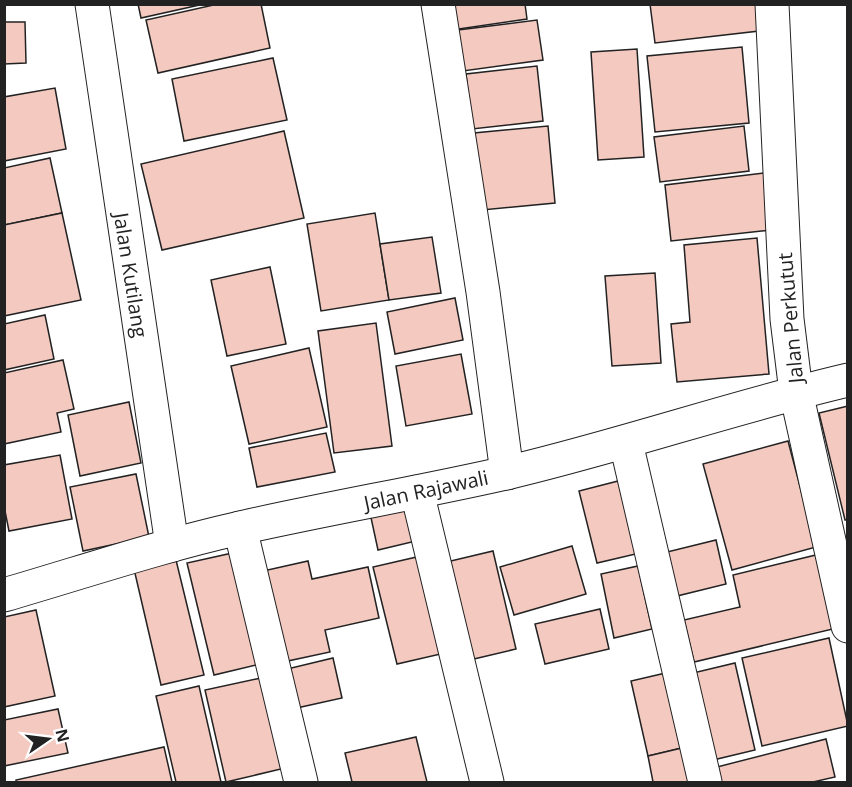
<svg xmlns="http://www.w3.org/2000/svg" width="852" height="787" viewBox="0 0 852 787" font-family="'Open Sans',sans-serif">
<style>
.building{fill:#f3c9c0;stroke:#222;stroke-width:1.5}
.lines{fill:none;stroke-linecap:round;stroke-linejoin:round}
.street-casing{stroke:#222;stroke-width:35}
.street{stroke:#fff;stroke-width:33}
.labels{text-anchor:middle;dominant-baseline:central;stroke-width:4.5;stroke-linejoin:round;paint-order:stroke}
.street-label{font-size:20px;fill:#222;stroke:#fff}
</style>
<rect width="100%" height="100%" fill="#fff"/>
<!-- building -->
<g class="building">
<path d="M138,4H204L141,18Z"/>
<path d="M218,4H261L270,48L158,73L146,20Z"/>
<path d="M442,4H525L527,19L445,31Z"/>
<path d="M650,4H756L759,31L655,43Z"/>
<path d="M537,20L543,60L463,71L458,30Z"/>
<path d="M4,22H25L26,63L4,64Z"/>
<path d="M742,47L749,123L655,132L647,56Z"/>
<path d="M637,49L644,157L598,160L591,52Z"/>
<path d="M273,58L287,120L184,141L172,79Z"/>
<path d="M537,66L543,121L472,129L466,74Z"/>
<path d="M55,88L66,149L4,161V97Z"/>
<path d="M548,126L555,203L482,210L474,133Z"/>
<path d="M744,126L749,171L660,182L654,137Z"/>
<path d="M284,131L304,218L162,250L141,164Z"/>
<path d="M50,158L62,213L4,225V168Z"/>
<path d="M764,173L771,230L671,241L665,185Z"/>
<path d="M62,213L81,300L4,316V225Z"/>
<path d="M375,213L389,300L321,311L307,224Z"/>
<path d="M432,237L441,293L389,300L380,244Z"/>
<path d="M757,238L769,374L677,382L671,324L690,322L684,245Z"/>
<path d="M270,267L286,344L227,356L211,280Z"/>
<path d="M655,273L661,363L612,366L605,276Z"/>
<path d="M455,298L463,340L395,354L387,312Z"/>
<path d="M45,315L54,359L4,370V324Z"/>
<path d="M376,323L392,446L334,453L318,331Z"/>
<path d="M309,348L327,427L249,444L231,366Z"/>
<path d="M461,354L472,414L406,426L396,366Z"/>
<path d="M63,360L74,409L57,413L61,432L4,444V373Z"/>
<path d="M129,402L141,463L80,476L68,415Z"/>
<path d="M848,406V520H845L819,413Z"/>
<path d="M326,433L335,472L257,487L249,448Z"/>
<path d="M788,441L816,547L732,570L703,464Z"/>
<path d="M60,455L72,519L9,531L4,506V465Z"/>
<path d="M136,474L149,537L83,551L70,487Z"/>
<path d="M622,480L640,553L597,563L579,491Z"/>
<path d="M408,504L416,541L378,550L370,513Z"/>
<path d="M716,540L726,584L677,596L667,552Z"/>
<path d="M572,546L586,594L514,615L500,567Z"/>
<path d="M493,551L516,649L461,662L438,564Z"/>
<path d="M237,552L264,663L214,675L187,563Z"/>
<path d="M820,554L837,628L694,662L684,620L740,607L733,575Z"/>
<path d="M421,556L445,653L397,664L373,567Z"/>
<path d="M176,560L204,675L161,685L134,569Z"/>
<path d="M308,561L312,579L368,567L379,618L325,630L330,652L283,662L263,571Z"/>
<path d="M638,566L652,629L614,638L601,574Z"/>
<path d="M600,609L609,649L545,664L535,624Z"/>
<path d="M36,610L55,696L4,707V617Z"/>
<path d="M829,638L848,726L762,746L742,658Z"/>
<path d="M333,658L342,698L292,709L283,670Z"/>
<path d="M735,663L755,750L713,760L693,673Z"/>
<path d="M670,672L686,747L648,756L631,681Z"/>
<path d="M261,678L281,769L226,782L205,690Z"/>
<path d="M199,686L221,782H176L156,696Z"/>
<path d="M58,709L68,753L4,766V720Z"/>
<path d="M416,737L427,782H352L345,753Z"/>
<path d="M826,739L835,777L813,782H721L717,767Z"/>
<path d="M164,747L172,782H16V780Z"/>
<path d="M686,747L694,782H653L648,756Z"/>
</g>
<g class="lines">
<!-- street casing -->
<g class="street-casing">
<g id="street">
<path d="M92,4L172,545"/>
<path d="M438,4L483,292L507,473"/>
<path d="M772,4L787,319L796,392L848,626"/>
<path d="M626,443L705,782"/>
<path d="M417,492L487,782"/>
<path d="M240,528L301,782"/>
<path d="M4,595C83,572 160,546 240,528C328,508 418,493 506,473C621,446 733,407 848,380"/>
</g>
</g>
<!-- street -->
<use href="#street" class="street"/>
</g>
<g class="labels">
<!-- street labels -->
<g class="street-label">
<text transform="translate(131 275) rotate(81)">Jalan Kutilang</text>
<text transform="translate(790 318) rotate(-95)">Jalan Perkutut</text>
<text transform="translate(426 490) rotate(-12)">Jalan Rajawali</text>
</g>
</g>
<!-- border -->
<rect width="852" height="787" fill="none" stroke="#222222" stroke-width="12"/>
<!-- north arrow -->
<g transform="translate(48 739) rotate(76)" stroke="#ffffff" stroke-width="4.5" paint-order="stroke">
<path d="M0-4.5L10 22L0 15L-10 22Z" fill="#222222"/>
<text y="-9" font-size="16" font-weight="bold" text-anchor="middle" fill="#222222">N</text>
</g>
</svg>
